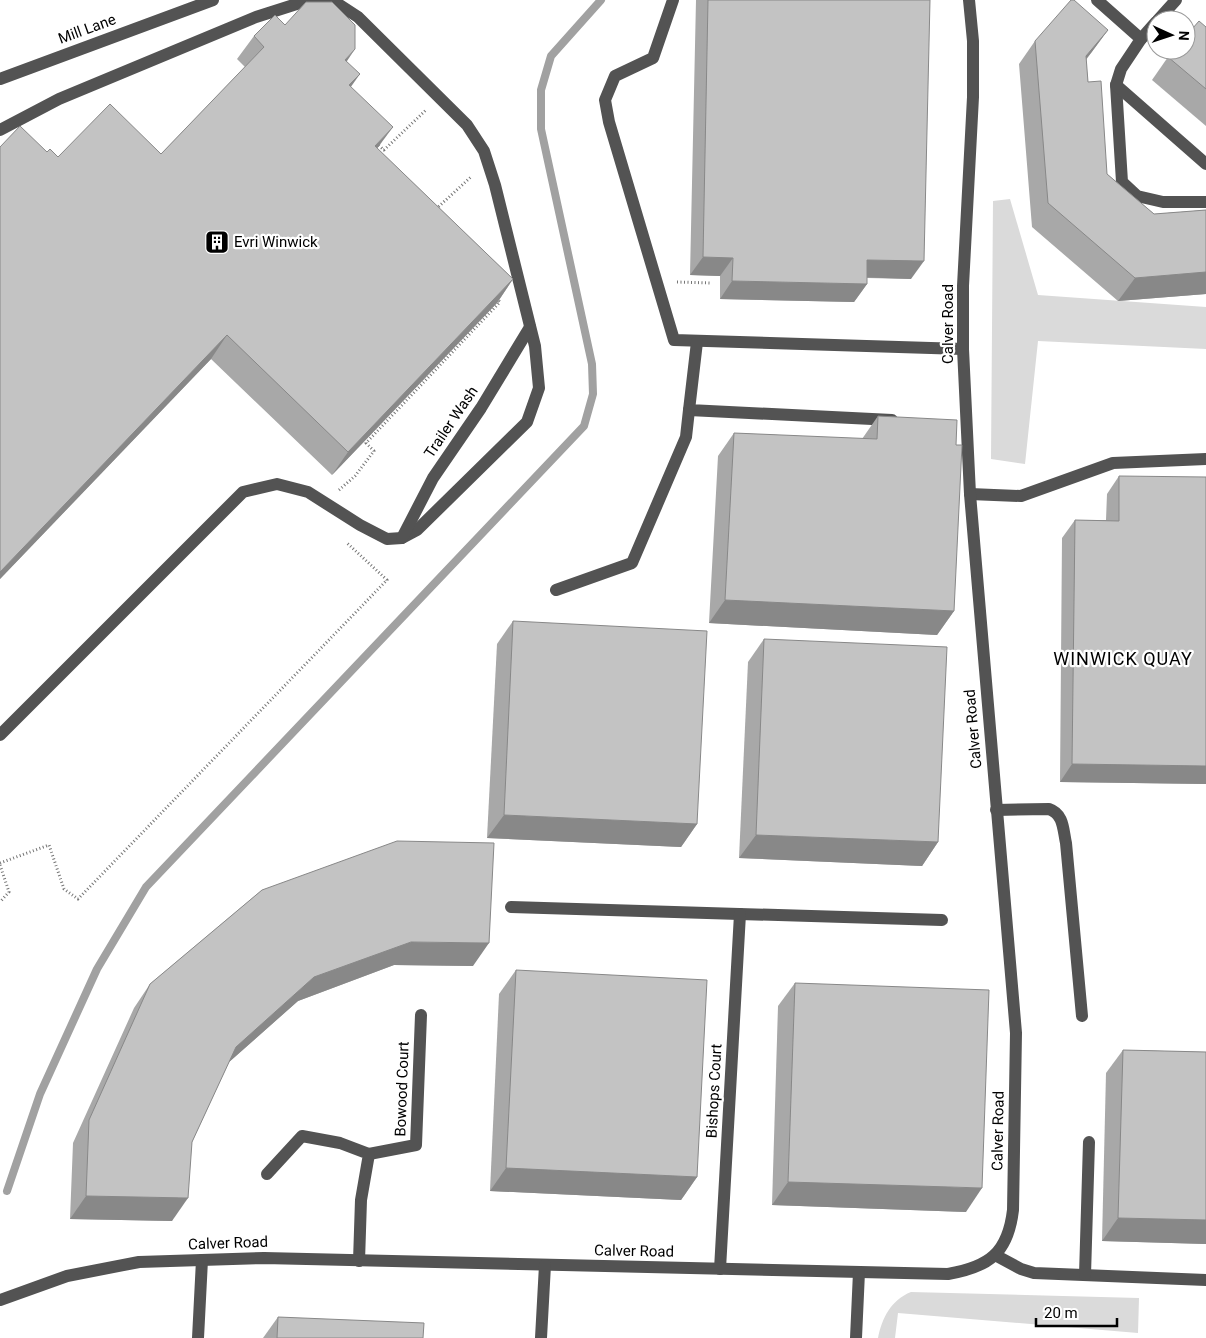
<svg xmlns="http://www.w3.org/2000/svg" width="1206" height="1338" viewBox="0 0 1206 1338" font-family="Roboto,sans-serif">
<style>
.green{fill:#dadada}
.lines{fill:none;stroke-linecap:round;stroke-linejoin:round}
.stream{stroke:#a1a1a1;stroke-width:8}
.path{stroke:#757575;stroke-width:3;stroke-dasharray:1 2.5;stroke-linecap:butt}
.minor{stroke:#535353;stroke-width:12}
.wall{fill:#a8a8a8}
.shaded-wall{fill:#888}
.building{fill:#c3c3c3;stroke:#888}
.labels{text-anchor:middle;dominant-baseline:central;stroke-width:4.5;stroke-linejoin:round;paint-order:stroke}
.street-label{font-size:15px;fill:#000;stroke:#fff}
.poi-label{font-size:15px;fill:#000;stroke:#fff;text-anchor:start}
.quarter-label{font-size:18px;letter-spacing:1px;fill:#000;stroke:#fff}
</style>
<rect width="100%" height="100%" fill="#fff"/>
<!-- green -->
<g class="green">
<path d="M1010,199L1038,295L1206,307V349L1038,341L1025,464L991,459L993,201Z"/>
<path d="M911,1292L1139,1298L1138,1333L898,1313L895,1338H878C882,1318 891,1300 911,1292Z"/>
</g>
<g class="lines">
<!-- stream -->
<path class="stream" d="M7,1191L40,1094L97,969L146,887L584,426L593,394L592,364L541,129V90L551,56L601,0"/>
<!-- path -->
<g class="path">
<path d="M376,143L384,150L426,110"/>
<path d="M436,209L472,176"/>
<path d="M677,282L712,283"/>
<path d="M339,490L355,476L374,451L366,443L500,302L496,298"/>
<path d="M0,863L49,845L64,889L78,899L387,580L347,543"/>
<path d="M0,865L9,892L0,902"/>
</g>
<!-- minor -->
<g class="minor">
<path d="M673,0L653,58L615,76L605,100L609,122L674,340L963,349"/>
<path d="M1097,0L1141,39L1121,69L1116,85L1122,182L1137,196L1163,202H1206"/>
<path d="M1158,20L1176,0"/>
<path d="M1141,39L1156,22"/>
<path d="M0,79L213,0"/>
<path d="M1116,85L1206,164"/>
<path d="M0,130L59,99L256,17L306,1L335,2L358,17L467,125L484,151L495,185L535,346L539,388L527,422L417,530L402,538L387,539L360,525L308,492L277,484L243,492L0,735"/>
<path d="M697,342L689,410L892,420"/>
<path d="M970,494L1021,496L1113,463L1206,459"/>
<path d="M402,538L433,478L481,408L530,327"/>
<path d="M556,590L632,563L686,437L689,410"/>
<path d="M996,810L1049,809C1064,814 1063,830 1066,843L1082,1016"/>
<path d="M511,907L942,920"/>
<path d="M369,1154L416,1145L421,1015"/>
<path d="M267,1174L302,1136L340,1143L369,1154L361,1200L359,1261"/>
<path d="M995,1255L1021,1269L1034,1273L1206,1280"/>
<path d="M720,1269L740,914"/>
<path d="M1085,1275L1089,1142"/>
<path d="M0,1300L67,1276L139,1262L264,1258L948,1274C989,1267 1008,1253 1013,1210L1016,1033L970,494L963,349V286L973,97V41L969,0"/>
<path d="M198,1338L202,1260"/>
<path d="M541,1338L545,1265"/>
<path d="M856,1338L859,1272"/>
</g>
</g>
<!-- wall -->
<g class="wall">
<path d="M696,0H930L911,279L867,278V284L854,302L720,299V276L690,275Z"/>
<path d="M285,25L346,61L351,87L378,149L513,279L497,303L332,475L211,359L0,579V147L47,152L58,157L161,154L245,67L237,59L254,36Z"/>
<path d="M1206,27V126L1152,80L1168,57Z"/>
<path d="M1108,30L1091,53L1086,60L1088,82L1107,174L1154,214L1206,210V294L1118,301L1032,227L1019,64L1035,41Z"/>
<path d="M878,416L956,445L954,611L937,635L709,623L718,456L734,433L862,439Z"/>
<path d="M1119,476L1206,784L1060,782L1062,538L1075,520H1106L1107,494Z"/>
<path d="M513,621L697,824L681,847L487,838L497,644Z"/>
<path d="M764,639L938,842L922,866L739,858L748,662Z"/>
<path d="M262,890L473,966L394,965L298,1001L229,1062L192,1142L172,1221L70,1219L73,1143L134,1008L150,984Z"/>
<path d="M516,970L697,1177L681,1200L490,1191L499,994Z"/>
<path d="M795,983L966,1212L772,1205L778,1006Z"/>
<path d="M1123,1050L1206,1052V1244L1102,1241L1106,1073Z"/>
<path d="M278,1317L423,1338H263Z"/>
</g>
<!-- shaded-wall -->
<g class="shaded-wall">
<path d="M1108,30L1091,53L1069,79L1086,56Z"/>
<path d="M355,49L339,73L345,60Z"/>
<path d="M360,74L343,98L349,85Z"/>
<path d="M393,127L376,150L375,146Z"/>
<path d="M703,257L733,258L720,276L690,275Z"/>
<path d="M867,260L924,261L911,279L855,277Z"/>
<path d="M1206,272V294L1118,301L1135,278Z"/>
<path d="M513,279L497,303L332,475L348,452Z"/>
<path d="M732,281L867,284L854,302L720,299Z"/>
<path d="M227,335L211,359L0,579V572Z"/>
<path d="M725,600L954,611L937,635L709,623Z"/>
<path d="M1072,764L1206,766V784L1060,782Z"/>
<path d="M504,815L697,824L681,847L487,838Z"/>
<path d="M756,835L938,842L922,866L739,858Z"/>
<path d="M411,942L489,943L473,966L394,965L298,1001L219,1071L236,1047L314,977Z"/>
<path d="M506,1168L697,1177L681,1200L490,1191Z"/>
<path d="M788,1182L982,1188L966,1212L772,1205Z"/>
<path d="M86,1196L188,1198L172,1221L70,1219Z"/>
<path d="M1118,1218L1206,1220V1244L1102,1241Z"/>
</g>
<!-- building -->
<g class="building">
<path d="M708,0H930L924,261L867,260V284L732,281L733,258L703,257Z"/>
<path d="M1071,0H1074L1108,30L1086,56L1088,82L1101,81L1107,174L1154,214L1206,210V272L1135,278L1048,203L1035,41Z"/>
<path d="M306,2H332L355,25V49L345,60L360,74L349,85L393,127L375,146L513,279L348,452L227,335L0,572V147L20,126L47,152L50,149L58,157L110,104L161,154L264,47L254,36L275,15L285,25Z"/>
<path d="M1199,21L1206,27V89L1168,57L1174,50H1186V36Z"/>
<path d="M878,416L957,420L956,445H962L954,611L725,600L734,433L877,439Z"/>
<path d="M1119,476L1206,477V766L1072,764L1075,520L1119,521Z"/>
<path d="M513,621L707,631L697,824L504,815Z"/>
<path d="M764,639L947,647L938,842L756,835Z"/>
<path d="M397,841L494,843L489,943L411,942L314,977L236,1047L192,1142L188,1198L86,1196L89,1120L150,984L262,890Z"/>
<path d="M516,970L707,980L697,1177L506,1168Z"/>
<path d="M795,983L989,990L982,1188L788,1182Z"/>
<path d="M1123,1050L1206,1052V1220L1118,1218Z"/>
<path d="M278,1317L424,1323L423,1338H277Z"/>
</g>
<!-- icons -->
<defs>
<g id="building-square" transform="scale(1.25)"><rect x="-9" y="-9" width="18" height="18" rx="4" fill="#000" stroke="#fff"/><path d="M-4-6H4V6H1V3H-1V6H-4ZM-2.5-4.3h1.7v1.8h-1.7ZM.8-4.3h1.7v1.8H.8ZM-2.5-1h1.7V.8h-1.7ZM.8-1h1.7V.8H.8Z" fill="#fff"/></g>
</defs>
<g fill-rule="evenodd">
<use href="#building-square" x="217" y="242"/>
</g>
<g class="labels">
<!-- street labels -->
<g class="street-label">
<text transform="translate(87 29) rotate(-20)">Mill Lane</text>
<text transform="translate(948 324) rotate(-90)">Calver Road</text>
<text transform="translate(451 422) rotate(-56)">Trailer Wash</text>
<text transform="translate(973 729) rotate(-95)">Calver Road</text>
<text transform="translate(402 1089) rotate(-88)">Bowood Court</text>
<text transform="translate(714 1091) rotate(-87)">Bishops Court</text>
<text transform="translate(998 1131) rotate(-89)">Calver Road</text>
<text transform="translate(228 1243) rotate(-2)">Calver Road</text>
<text transform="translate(634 1251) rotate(1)">Calver Road</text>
</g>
<!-- poi labels -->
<g class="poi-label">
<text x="234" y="242">Evri Winwick</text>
</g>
<!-- quarter labels -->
<g class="quarter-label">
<text x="1123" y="658">WINWICK QUAY</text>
</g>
</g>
<!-- north arrow -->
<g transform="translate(1171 35) rotate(93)"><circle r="24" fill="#ffffff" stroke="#999999"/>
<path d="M0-4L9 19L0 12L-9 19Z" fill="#000000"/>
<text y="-8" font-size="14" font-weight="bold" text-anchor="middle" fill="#000000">N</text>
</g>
<!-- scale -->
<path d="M1036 1318v8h81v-8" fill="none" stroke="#000000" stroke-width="2.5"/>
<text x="1044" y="1318" font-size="15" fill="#000000" stroke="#ffffff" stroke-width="4" paint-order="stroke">20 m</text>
</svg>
